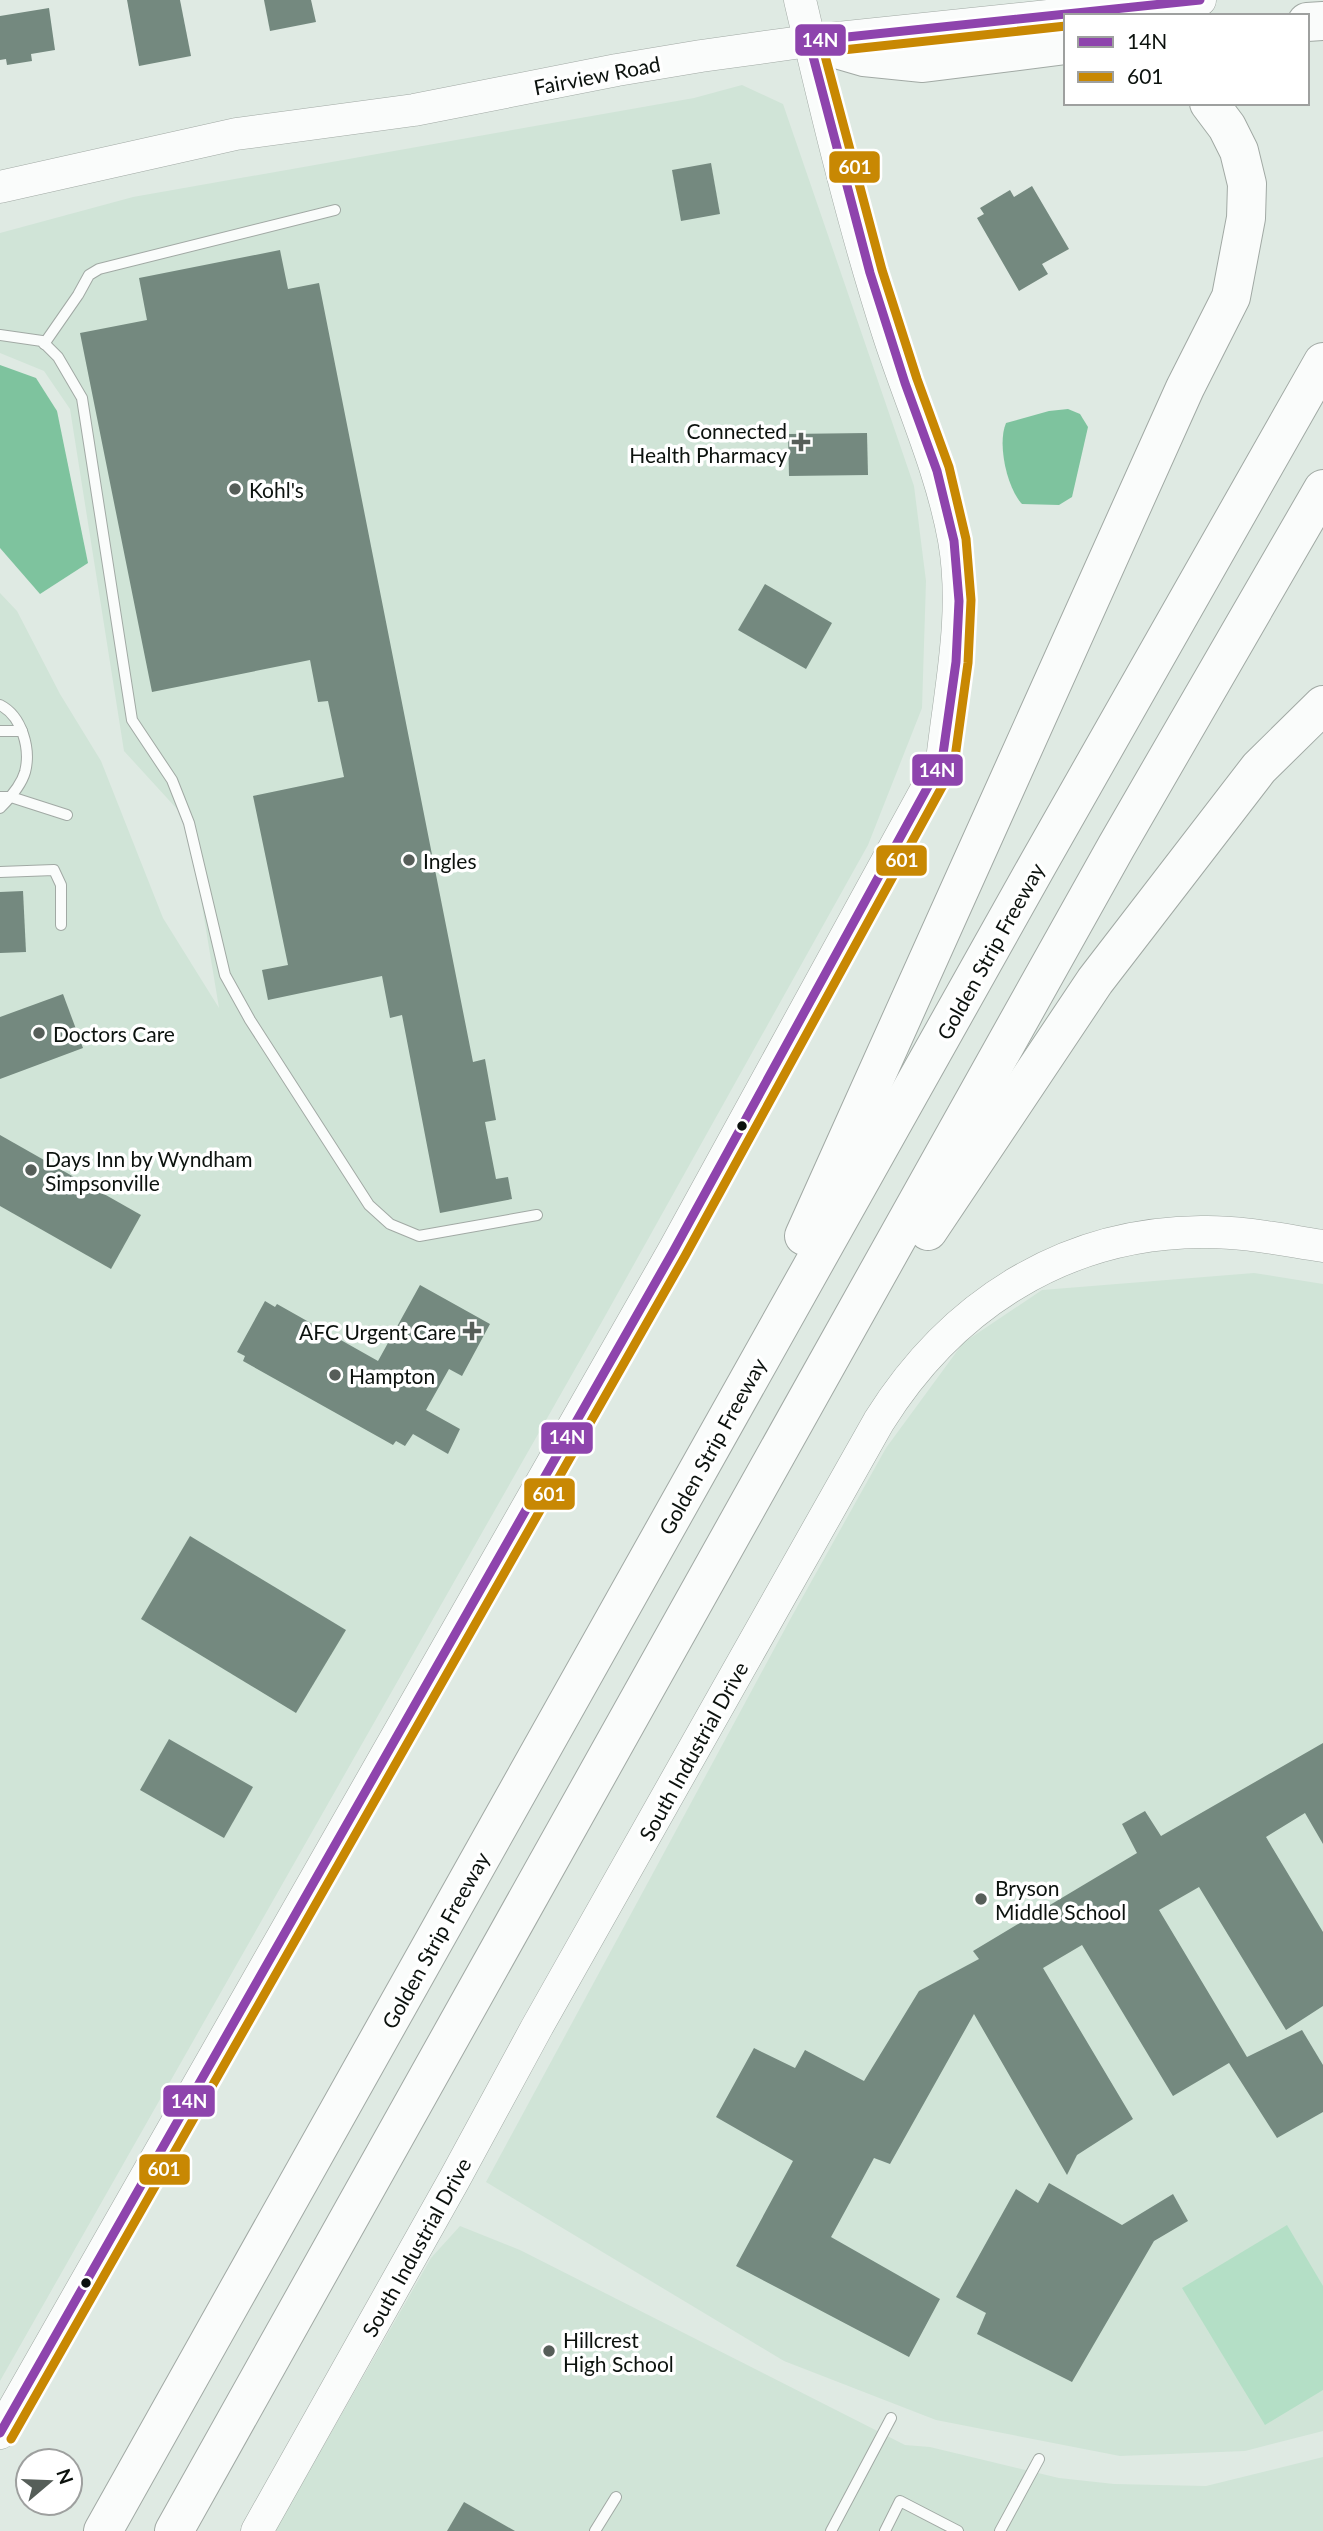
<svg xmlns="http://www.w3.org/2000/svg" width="1323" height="2531" viewBox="0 0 1323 2531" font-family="Lato,sans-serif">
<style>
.built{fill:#d0e4d7}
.green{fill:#b4dfc6}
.water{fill:#7ec39e}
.building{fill:#74897f}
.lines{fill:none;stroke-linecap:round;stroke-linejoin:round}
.lane-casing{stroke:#a1a9a4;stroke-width:12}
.secondary-casing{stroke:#a1a9a4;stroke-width:33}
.highway-casing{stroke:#a1a9a4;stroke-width:40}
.lane{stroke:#fafcfb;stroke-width:10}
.secondary{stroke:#fafcfb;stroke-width:32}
.highway{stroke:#fafcfb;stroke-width:38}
.bus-1-casing{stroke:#fff;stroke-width:14}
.bus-2-casing{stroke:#fff;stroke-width:14}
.bus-1{stroke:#8e44ad;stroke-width:9}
.bus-2{stroke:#c88803;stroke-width:9}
.poi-dot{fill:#565e59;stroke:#fff;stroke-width:2.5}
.bus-dot{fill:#0c120e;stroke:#fff;stroke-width:2.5}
.labels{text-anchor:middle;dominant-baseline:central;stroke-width:7;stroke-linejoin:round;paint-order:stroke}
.street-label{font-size:21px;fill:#0c120e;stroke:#fff}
.poi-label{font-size:21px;fill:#0c120e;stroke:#fff;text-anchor:start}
.line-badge{stroke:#fff;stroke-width:2.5}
.badge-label{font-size:19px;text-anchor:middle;font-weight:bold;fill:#fff}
</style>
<rect width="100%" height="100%" fill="#dfeae3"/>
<!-- built -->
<g class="built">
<path d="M742,85L783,104L914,486L926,581L922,708L868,845L604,1318L0,2381V593L17,611L60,694L101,761L163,918L219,1008L188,821L124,751L70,409L44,371L0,353V233L133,197L694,98Z"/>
<path d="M1254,1273L1323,1284V2431L1245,2451L1120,2456L936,2420L784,2361L486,2182L792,1616L886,1448L963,1343L1042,1290Z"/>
<path d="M460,2226L520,2250L905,2445L930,2447L1059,2478L1114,2484L1206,2486L1323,2457V2531H275L431,2258Z"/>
</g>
<!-- green -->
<path class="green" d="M1287,2225L1323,2286V2390L1265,2425L1182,2288Z"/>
<!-- water -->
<g class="water">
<path d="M0,365L36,378L57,411L88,563L40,594L0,548Z"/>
<path d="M1068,409L1080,414L1088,427L1072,497L1059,505L1022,504C1007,488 997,444 1006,423L1049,411Z"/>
</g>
<!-- building -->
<g class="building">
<path d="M127,0H180L191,56L139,66Z"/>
<path d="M264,0H311L316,22L270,31Z"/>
<path d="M49,8L55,50L31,54L32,61L7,65L6,59L0,60V16Z"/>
<path d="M711,163L720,214L681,221L672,170Z"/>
<path d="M1032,186L1069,249L1042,264L1048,274L1019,291L977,218L984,214L980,208L1010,190L1014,197Z"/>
<path d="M280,250L288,289L319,283L473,1062L485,1059L496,1120L485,1122L496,1179L508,1177L512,1199L440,1213L402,1015L390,1018L382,976L268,1000L262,970L288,965L253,796L344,777L328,701L318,702L310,660L152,692L80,333L147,320L139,278Z"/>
<path d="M867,433L868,475L789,476L788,434Z"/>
<path d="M765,584L832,623L806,669L738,630Z"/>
<path d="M23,891L26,952L0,953V892Z"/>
<path d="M63,994L83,1048L0,1079V1017Z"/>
<path d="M0,1135L141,1215L111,1269L0,1206Z"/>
<path d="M420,1285L490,1324L462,1376L449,1369L426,1410L460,1429L448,1454L413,1434L405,1446L396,1441L393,1445L243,1361L245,1356L237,1352L265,1301L275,1307L277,1304L378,1361Z"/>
<path d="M190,1536L346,1630L296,1713L141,1619Z"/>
<path d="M169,1739L253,1787L224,1838L140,1790Z"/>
<path d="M1323,1743V1844L1305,1813L1266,1837L1323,1932V2006L1286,2030L1199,1887L1159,1910L1247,2057L1302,2030L1323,2065V2112L1277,2138L1229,2063L1173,2096L1082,1945L1043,1968L1133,2119L1077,2155L1067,2175L974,2014L890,2164L874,2158L831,2237L940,2299L909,2357L736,2266L793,2161L716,2117L754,2048L795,2068L805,2050L864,2081L919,1991L979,1959L973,1951L1137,1853L1122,1824L1145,1811L1161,1836Z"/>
<path d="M1049,2183L1122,2225L1173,2194L1188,2221L1154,2241L1072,2382L977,2334L986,2313L956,2297L1016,2189L1038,2203Z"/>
<path d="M464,2502L515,2531H447Z"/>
</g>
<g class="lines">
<!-- lane casing -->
<g class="lane-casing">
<g id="lane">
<path d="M0,335L42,341L58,357L82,398L132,720L172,780L189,823L225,975L250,1020L369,1205L390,1224L419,1236L537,1215"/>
<path d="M44,344L78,295L89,275L99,269L335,210"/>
<path d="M0,705C22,716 31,749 25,772C21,786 9,799 0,808"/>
<path d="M0,731H22"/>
<path d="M0,797H11L67,815"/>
<path d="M0,872L54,870L61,885V925"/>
<path d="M595,2531L616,2497"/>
<path d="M831,2531L891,2418"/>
<path d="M885,2531L900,2501L958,2531"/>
<path d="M1000,2531L1039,2459"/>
</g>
</g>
<!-- secondary casing -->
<g class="secondary-casing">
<g id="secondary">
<path d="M0,187L236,134L414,110L617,70L701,56L809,41L1200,0"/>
<path d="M0,2433L674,1250L942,761C950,688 967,614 954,540C941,468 910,402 888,333C853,224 826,111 800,0"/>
<path d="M257,2531L454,2180L537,2027L879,1421C951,1306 1063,1233 1201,1232C1242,1231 1283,1240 1323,1246"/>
</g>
</g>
<!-- highway casing -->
<g class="highway-casing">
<g id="highway">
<path d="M1095,11L1131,0"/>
<path d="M1307,22L1323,21"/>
<path d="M809,41L864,57L923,63L1066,45"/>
<path d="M928,1231L1095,981L1259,768L1323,705"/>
<path d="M804,1236L1185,388L1231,297L1246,218L1247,184L1239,151L1227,127L1209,103"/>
<path d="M103,2531L1038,864L1323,362"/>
<path d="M174,2531L1116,847L1323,489"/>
</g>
</g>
<!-- lane -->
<use href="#lane" class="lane"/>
<!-- secondary -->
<use href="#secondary" class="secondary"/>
<!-- highway -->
<use href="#highway" class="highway"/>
<!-- bus-1 casing -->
<g class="bus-1-casing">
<path id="bus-1" d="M0,2433L674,1250L942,761L956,662L959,601L954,541L937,471L905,383L870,273L809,41L1200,0"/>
</g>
<!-- bus-2 casing -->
<g class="bus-2-casing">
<path id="bus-2" d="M11,2439L685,1256L954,765L968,663L971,600L966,539L949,467L917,379L882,270L824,52L1066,26"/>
</g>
<!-- bus-1 -->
<use href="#bus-1" class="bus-1"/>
<!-- bus-2 -->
<use href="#bus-2" class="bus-2"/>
</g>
<!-- markers -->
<g class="poi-dot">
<path d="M797.5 431.5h7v7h7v7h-7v7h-7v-7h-7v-7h7z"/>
<circle cx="235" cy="489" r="7"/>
<circle cx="409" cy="860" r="7"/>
<circle cx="39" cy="1033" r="7"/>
<circle cx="31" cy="1170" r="7"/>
<path d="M468.5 1320.5h7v7h7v7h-7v7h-7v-7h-7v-7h7z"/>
<circle cx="335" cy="1375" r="7"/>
<circle cx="981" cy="1899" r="7"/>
<circle cx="549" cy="2351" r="7"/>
</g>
<g class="bus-dot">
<circle cx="742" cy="1126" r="6"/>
<circle cx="86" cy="2283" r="6"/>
</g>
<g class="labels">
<!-- street labels -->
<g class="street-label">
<text transform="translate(597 75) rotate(-11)">Fairview Road</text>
<text transform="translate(990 951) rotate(-61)">Golden Strip Freeway</text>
<text transform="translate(712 1446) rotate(-61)">Golden Strip Freeway</text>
<text transform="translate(693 1751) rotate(-61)">South Industrial Drive</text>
<text transform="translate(435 1940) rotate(-61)">Golden Strip Freeway</text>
<text transform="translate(416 2247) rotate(-61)">South Industrial Drive</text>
</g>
<!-- poi labels -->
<g class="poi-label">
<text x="787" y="430" text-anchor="end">Connected<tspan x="787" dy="24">Health Pharmacy</tspan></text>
<text x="249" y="489">Kohl's</text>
<text x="423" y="860">Ingles</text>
<text x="53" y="1033">Doctors Care</text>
<text x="45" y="1158">Days Inn by Wyndham<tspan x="45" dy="24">Simpsonville</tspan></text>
<text x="456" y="1331" text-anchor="end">AFC Urgent Care</text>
<text x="349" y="1375">Hampton</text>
<text x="995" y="1887">Bryson<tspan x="995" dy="24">Middle School</tspan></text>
<text x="563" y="2339">Hillcrest<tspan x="563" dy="24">High School</tspan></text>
</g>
</g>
<g class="line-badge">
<rect x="794" y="23" width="53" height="34" rx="7" fill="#8e44ad"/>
<rect x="828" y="150" width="53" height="34" rx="7" fill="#c88803"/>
<rect x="911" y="753" width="53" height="34" rx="7" fill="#8e44ad"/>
<rect x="875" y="844" width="53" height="33" rx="7" fill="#c88803"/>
<rect x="540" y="1421" width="54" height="34" rx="7" fill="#8e44ad"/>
<rect x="523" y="1477" width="53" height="34" rx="7" fill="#c88803"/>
<rect x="162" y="2084" width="54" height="34" rx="7" fill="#8e44ad"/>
<rect x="138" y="2153" width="53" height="33" rx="7" fill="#c88803"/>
</g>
<g class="badge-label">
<text x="820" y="47">14N</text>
<text x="855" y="174">601</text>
<text x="937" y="777">14N</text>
<text x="902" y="867">601</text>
<text x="567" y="1444">14N</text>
<text x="549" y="1501">601</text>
<text x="189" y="2108">14N</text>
<text x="164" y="2176">601</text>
</g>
<!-- legend -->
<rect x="1064" y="14" width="245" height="91" fill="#ffffff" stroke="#9ea09f" stroke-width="2"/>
<rect x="1078" y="37" width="35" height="10" fill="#8e44ad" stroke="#9ea09f" stroke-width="2"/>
<text x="1127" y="49" font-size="21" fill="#0c120e">14N</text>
<rect x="1078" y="72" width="35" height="10" fill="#c88803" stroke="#9ea09f" stroke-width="2"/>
<text x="1127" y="84" font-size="21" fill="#0c120e">601</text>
<!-- north arrow -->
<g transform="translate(49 2482) rotate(71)"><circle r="33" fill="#ffffff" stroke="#9ea09f" stroke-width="2"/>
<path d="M0-5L12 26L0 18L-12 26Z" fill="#565e59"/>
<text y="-10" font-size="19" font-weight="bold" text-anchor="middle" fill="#0c120e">N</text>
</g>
</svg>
